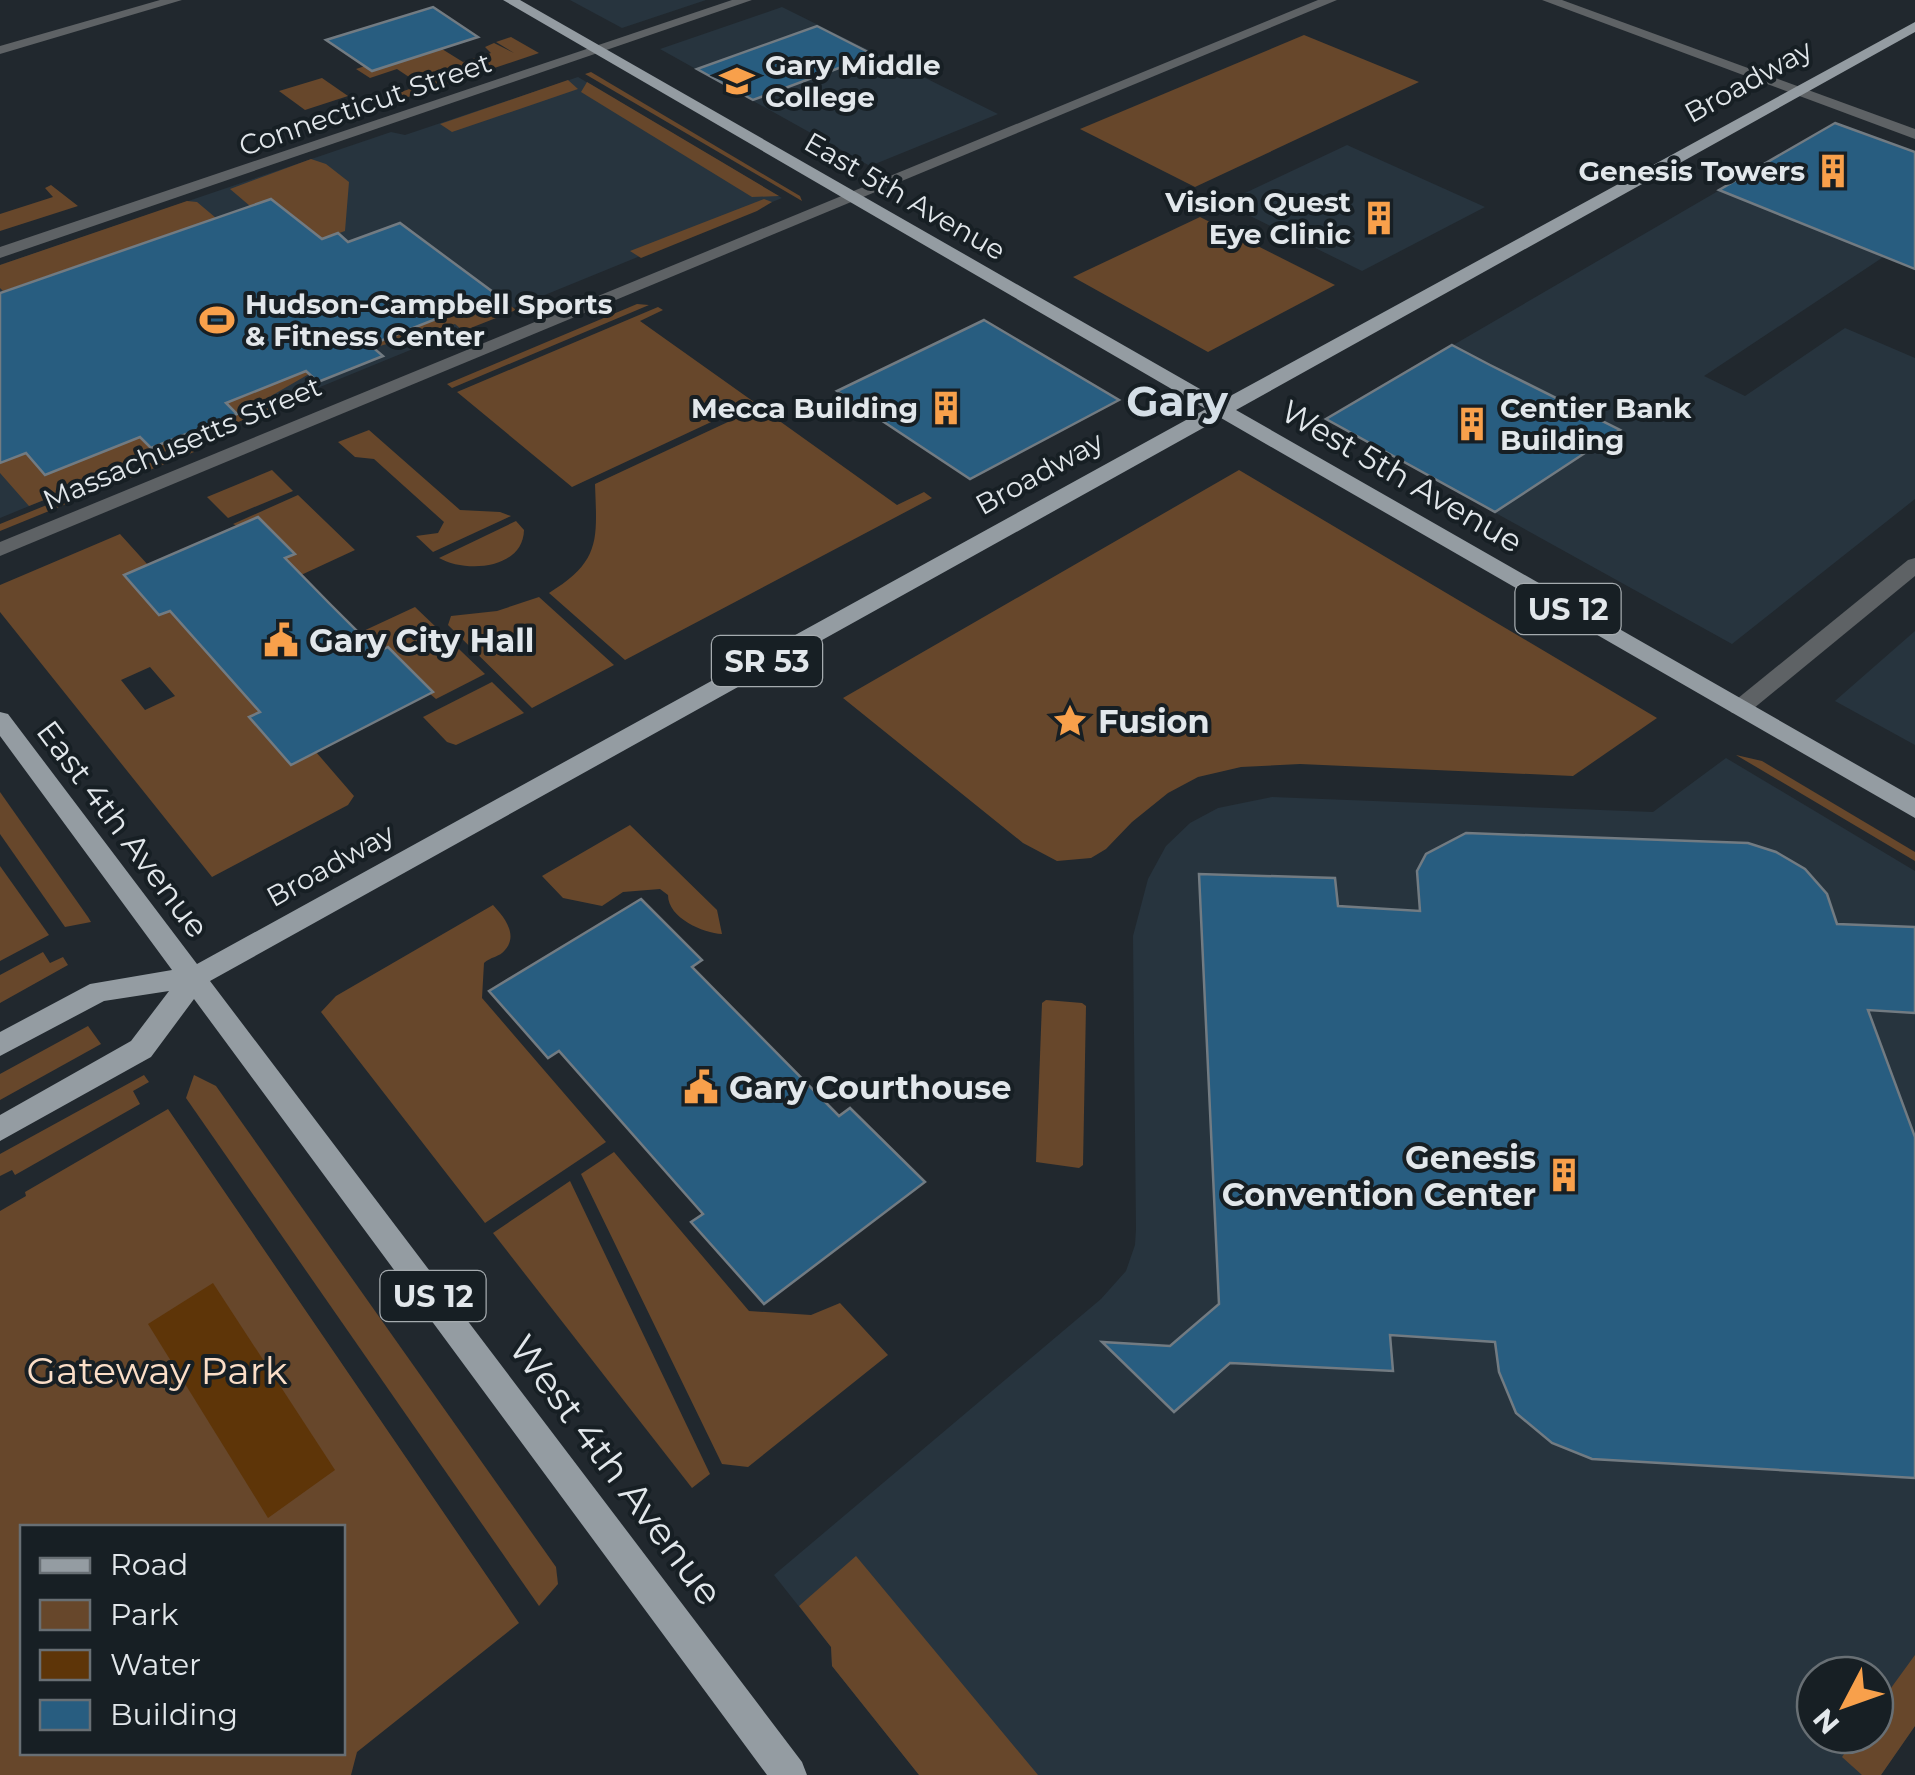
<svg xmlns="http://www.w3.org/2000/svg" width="1915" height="1775" viewBox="0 0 1915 1775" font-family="Montserrat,sans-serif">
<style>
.built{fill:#27343e;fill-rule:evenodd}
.green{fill:#67472b;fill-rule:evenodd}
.water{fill:#5e3508}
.building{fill:#285d80;stroke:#727b82;stroke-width:2.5}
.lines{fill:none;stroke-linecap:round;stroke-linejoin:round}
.minor{fill:#5e6265;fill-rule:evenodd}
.major{fill:#949ca2;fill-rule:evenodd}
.labels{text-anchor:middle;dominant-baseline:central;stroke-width:8;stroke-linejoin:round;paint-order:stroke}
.far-poi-label{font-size:28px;font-weight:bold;fill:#e2e7eb;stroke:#171f24;text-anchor:start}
.far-street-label{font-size:28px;fill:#e2e7eb;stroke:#171f24}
.shield{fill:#171f24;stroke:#a5abaf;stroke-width:2.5}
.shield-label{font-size:30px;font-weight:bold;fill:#e2e7eb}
.street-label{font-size:32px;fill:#e2e7eb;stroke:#171f24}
.poi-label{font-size:32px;font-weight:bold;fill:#e2e7eb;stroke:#171f24;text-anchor:start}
.near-park-label{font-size:38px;fill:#fbdec7;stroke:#171f24}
.near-street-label{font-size:38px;fill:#e2e7eb;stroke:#171f24}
.far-town-label{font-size:42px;font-weight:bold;fill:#d4dee6;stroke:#171f24}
</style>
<rect width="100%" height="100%" fill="#21282e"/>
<!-- built -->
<g class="built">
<path d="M570,0H706L622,28Z"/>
<path d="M782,7L998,114L870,166L660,49Z"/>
<path d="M578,77L782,198L0,518V265L391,132L405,135Z"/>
<path d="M1835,123L1915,152V236L1704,376L1745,396L1845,328L1915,358V499L1732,644L1326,419Z"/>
<path d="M1347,145L1485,207L1362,271L1224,203Z"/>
<path d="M1915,631V745L1835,701Z"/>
<path d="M1726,758L1915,871V1726L1881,1775H919L832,1666L831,1647L774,1575L1101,1299L1126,1271L1135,1245L1136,1229L1133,936L1148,879L1166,846L1190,823L1218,808L1272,797L1653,812ZM1815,1675H1875V1735H1815Z"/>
</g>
<!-- green -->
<g class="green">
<path d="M1304,35L1419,82L1195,187L1080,129Z"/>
<path d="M511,37L539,53L402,99L395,94L421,85L397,69L370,78L356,69L365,66L372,71L442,49L463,62L491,53L485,47L494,43L514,53L496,42Z"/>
<path d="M591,72L800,196L802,201L585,74Z"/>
<path d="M322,78L348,96L305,110L279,91Z"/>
<path d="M568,80L578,89L452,132L440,124Z"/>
<path d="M587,82L779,196L752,197L581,92Z"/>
<path d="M311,159L326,164L349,182L345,231L322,239L272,199L250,206L230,189Z"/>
<path d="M51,185L78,206L0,231V214L53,197L45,188Z"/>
<path d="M764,199L772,202L757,211L641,258L630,251Z"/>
<path d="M187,201L197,202L216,218L3,291L0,288V265Z"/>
<path d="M1200,217L1335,285L1208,352L1073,277Z"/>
<path d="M497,295L516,310L463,331L455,324L373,348L370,345Z"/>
<path d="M637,304L649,305L452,388L447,384Z"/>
<path d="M658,307L663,310L640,321L754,402L572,487L457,392Z"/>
<path d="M306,371L309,374L271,396L280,405L216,431L210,424L236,414L226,403Z"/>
<path d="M760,407L897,505L924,492L932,498L625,660L549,593C601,561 597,540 595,484Z"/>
<path d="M369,430L460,510L500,512L511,516L433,552L416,536L438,533L444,522L374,459L355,457L338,442Z"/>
<path d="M183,435L189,442L29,506L0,473V460L26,453L46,475L140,437L151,448Z"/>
<path d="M192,446L194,452L0,531V524Z"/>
<path d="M272,470L293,491L228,518L207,497Z"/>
<path d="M1239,470L1657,718L1573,776L1300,764L1241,767L1198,777L1168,793L1132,822L1106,849L1091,858L1057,861L1023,843L843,698Z"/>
<path d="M298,495L355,550L301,575L285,559L294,553L233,524Z"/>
<path d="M516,521L524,530C523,570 465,573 439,558Z"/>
<path d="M120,534L148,565L125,576L159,615L170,611L260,712L249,718L290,765L316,752L354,796L348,805L212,877L0,612V585ZM150,667L175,696L145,710L121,680Z"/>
<path d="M539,597L614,665L532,708L448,625L451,616L497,611Z"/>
<path d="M415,607L485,674L436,699L359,633Z"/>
<path d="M492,682L524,713L456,745L447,742L423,717Z"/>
<path d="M1736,755L1762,761L1915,852V861Z"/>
<path d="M0,792L88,917L91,922L65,927L0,834Z"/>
<path d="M630,825L717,910L722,934C703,933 668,918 668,895L660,889L623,892L602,906L563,898L542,876Z"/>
<path d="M0,866L49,935L0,961Z"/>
<path d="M493,905C503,916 519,934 505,950C500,957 490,957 484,963L482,998L606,1142L485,1223L321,1012L336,996Z"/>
<path d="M43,952L50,963L63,957L68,965L0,1003V975Z"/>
<path d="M1046,1000L1082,1003L1086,1006L1083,1165L1079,1168L1036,1162L1042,1003Z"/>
<path d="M88,1026L101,1044L0,1100V1074Z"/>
<path d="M144,1075L149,1082L133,1091L140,1104L15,1175L12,1170L0,1176V1154Z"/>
<path d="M194,1075L216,1086L556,1567L558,1584L539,1606L186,1098Z"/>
<path d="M168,1109L519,1623L357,1752L351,1775H0V1211L26,1196L25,1192ZM22,1528H342V1752H22Z"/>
<path d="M614,1152L749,1311L811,1315L840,1303L888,1355L748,1467L722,1464L581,1174Z"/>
<path d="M570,1181L710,1474L692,1488L493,1233Z"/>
<path d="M856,1556L1038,1775H919L832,1666L831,1647L799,1606Z"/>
<path d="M1915,1655V1726L1881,1775H1862L1842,1757L1857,1735H1875V1710Z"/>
</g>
<!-- water -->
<path class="water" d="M213,1283L335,1470L268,1518L148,1324Z"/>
<!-- building -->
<g class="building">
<path d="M433,7L478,37L372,71L326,40Z"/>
<path d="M817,26L874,55L753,100L697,69Z"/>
<path d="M1835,123L1915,152V269L1719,190Z"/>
<path d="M271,199L322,239L338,233L348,242L400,223L497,295L370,345L383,356L318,382L306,371L226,403L237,414L151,448L140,437L45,475L26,453L0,463V293Z"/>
<path d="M984,320L1119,400L970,479L837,391Z"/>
<path d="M1452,345L1490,365L1620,430L1495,512L1326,419Z"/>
<path d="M258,517L295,554L285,558L329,603L378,652L388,647L433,692L291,765L249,717L260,712L170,611L159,615L124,575Z"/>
<path d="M1466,833L1748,843L1776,852L1805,869L1827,894L1837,924L1915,927V1013L1868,1010L1915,1137V1478L1592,1459L1552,1443L1516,1413L1499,1372L1495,1342L1390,1335L1393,1371L1230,1363L1174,1412L1102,1342L1170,1346L1219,1304L1199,874L1335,878L1338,906L1420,911L1417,871L1426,854Z"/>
<path d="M641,899L702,960L692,967L839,1116L850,1108L925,1182L764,1304L691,1222L703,1214L559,1051L548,1058L489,991Z"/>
</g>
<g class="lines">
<!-- minor -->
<g class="minor">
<path d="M160,0H182L0,54V46Z"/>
<path d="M732,0H752L0,258V247Z"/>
<path d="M1318,0H1337L0,556V542Z"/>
<path d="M1542,0H1562L1915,129V139Z"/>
<path d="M1915,558V576L1748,713H1732L1729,708L1732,703L1908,560Z"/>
</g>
<!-- major -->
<path class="major" d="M503,0H520L1221,401L1915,22V32L1236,410L1915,798V818L1221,418L210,981L802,1762L807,1775H767L194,999L151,1057L0,1141V1115L131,1041L169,991L104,1001L0,1056V1032L90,984L172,970L0,736V712L8,714L197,964L1206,409Z"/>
</g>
<!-- icons -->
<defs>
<g id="school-bare" transform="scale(2.7)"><path d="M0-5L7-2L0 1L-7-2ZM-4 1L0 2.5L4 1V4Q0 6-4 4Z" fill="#f8a04b" stroke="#171f24" stroke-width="2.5" paint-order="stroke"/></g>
<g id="building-bare" transform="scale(2.7)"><path d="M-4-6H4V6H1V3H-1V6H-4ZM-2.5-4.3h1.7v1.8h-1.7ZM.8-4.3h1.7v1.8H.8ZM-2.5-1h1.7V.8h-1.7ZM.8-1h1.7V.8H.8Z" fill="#f8a04b" stroke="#171f24" stroke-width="2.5" paint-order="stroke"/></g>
<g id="stadium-bare" transform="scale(2.7)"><path d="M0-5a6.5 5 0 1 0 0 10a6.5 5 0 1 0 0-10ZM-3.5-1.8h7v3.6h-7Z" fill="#f8a04b" stroke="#171f24" stroke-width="2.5" paint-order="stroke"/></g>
<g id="civic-bare" transform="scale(2.7)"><path d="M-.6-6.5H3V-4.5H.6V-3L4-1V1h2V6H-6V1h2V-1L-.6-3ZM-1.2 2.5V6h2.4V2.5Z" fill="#f8a04b" stroke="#171f24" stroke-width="2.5" paint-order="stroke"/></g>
<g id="sight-bare" transform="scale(2.7)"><path d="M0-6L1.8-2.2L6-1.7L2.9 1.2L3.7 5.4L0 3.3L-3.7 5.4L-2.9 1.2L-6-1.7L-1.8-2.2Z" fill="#f8a04b" stroke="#171f24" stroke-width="2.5" paint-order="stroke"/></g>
</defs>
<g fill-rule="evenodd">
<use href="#school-bare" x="737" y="81"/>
<use href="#building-bare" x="1833" y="171"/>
<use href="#building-bare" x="1379" y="218"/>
<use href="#stadium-bare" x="217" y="320"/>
<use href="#building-bare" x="946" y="408"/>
<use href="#building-bare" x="1472" y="424"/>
<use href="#civic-bare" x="281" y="640"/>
<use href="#sight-bare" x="1070" y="721"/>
<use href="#civic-bare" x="701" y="1087"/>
<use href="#building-bare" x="1564" y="1175"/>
</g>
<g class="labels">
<!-- far-poi labels -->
<g class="far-poi-label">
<text x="765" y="65">Gary Middle<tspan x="765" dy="32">College</tspan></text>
<text x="1805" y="171" text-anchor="end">Genesis Towers</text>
<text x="1351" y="202" text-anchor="end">Vision Quest<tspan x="1351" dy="32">Eye Clinic</tspan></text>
<text x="245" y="304">Hudson-Campbell Sports<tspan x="245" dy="32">&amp; Fitness Center</tspan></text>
<text x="918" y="408" text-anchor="end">Mecca Building</text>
<text x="1500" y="408">Centier Bank<tspan x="1500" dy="32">Building</tspan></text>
</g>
<!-- far-street labels -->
<g class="far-street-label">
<text transform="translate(1748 81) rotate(-29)">Broadway</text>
<text transform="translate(365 104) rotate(-19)">Connecticut Street</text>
<text transform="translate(905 196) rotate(30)">East 5th Avenue</text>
<text transform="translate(182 443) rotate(-23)">Massachusetts Street</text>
<text transform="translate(1039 473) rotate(-29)">Broadway</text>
<text transform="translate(330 865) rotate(-29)">Broadway</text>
</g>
<!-- shield labels -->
<g class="shield">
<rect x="1515.5" y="584" width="105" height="50" rx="8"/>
<rect x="712" y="636" width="110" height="50" rx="8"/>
<rect x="380.5" y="1271" width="105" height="50" rx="8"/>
</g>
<g class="shield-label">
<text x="1568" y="609">US 12</text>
<text x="767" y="661">SR 53</text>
<text x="433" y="1296">US 12</text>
</g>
<!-- street labels -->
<g class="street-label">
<text transform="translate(1402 476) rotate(30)">West 5th Avenue</text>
<text transform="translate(123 829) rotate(53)">East 4th Avenue</text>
</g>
<!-- poi labels -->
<g class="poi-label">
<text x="309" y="640">Gary City Hall</text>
<text x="1098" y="721">Fusion</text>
<text x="729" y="1087">Gary Courthouse</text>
<text x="1536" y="1157" text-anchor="end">Genesis<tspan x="1536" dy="37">Convention Center</tspan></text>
</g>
<!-- near-park labels -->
<g class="near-park-label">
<text x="157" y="1370">Gateway Park</text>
</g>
<!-- near-street labels -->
<g class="near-street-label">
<text transform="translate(616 1470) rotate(53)">West 4th Avenue</text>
</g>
<!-- far-town labels -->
<g class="far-town-label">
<text x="1177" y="401">Gary</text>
</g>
</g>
<!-- legend -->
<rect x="20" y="1525" width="325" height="230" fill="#171f24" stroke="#686f74" stroke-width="2.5"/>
<rect x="40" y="1558" width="50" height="15" fill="#949ca2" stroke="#686f74" stroke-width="2.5"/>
<text x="110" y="1575" font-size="30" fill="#e2e7eb">Road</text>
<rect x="40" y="1600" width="50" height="30" fill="#67472b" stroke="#686f74" stroke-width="2.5"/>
<text x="110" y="1625" font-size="30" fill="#e2e7eb">Park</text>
<rect x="40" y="1650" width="50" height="30" fill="#5e3508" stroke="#686f74" stroke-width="2.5"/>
<text x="110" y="1675" font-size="30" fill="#e2e7eb">Water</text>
<rect x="40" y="1700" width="50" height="30" fill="#285d80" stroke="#686f74" stroke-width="2.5"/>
<text x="110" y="1725" font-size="30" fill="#e2e7eb">Building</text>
<!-- north arrow -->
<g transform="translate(1845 1705) rotate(229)"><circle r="48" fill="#171f24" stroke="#686f74" stroke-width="2.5"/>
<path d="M0-8L18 38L0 25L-18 38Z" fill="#f8a04b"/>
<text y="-15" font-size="28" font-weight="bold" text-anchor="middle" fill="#e2e7eb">N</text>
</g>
</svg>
